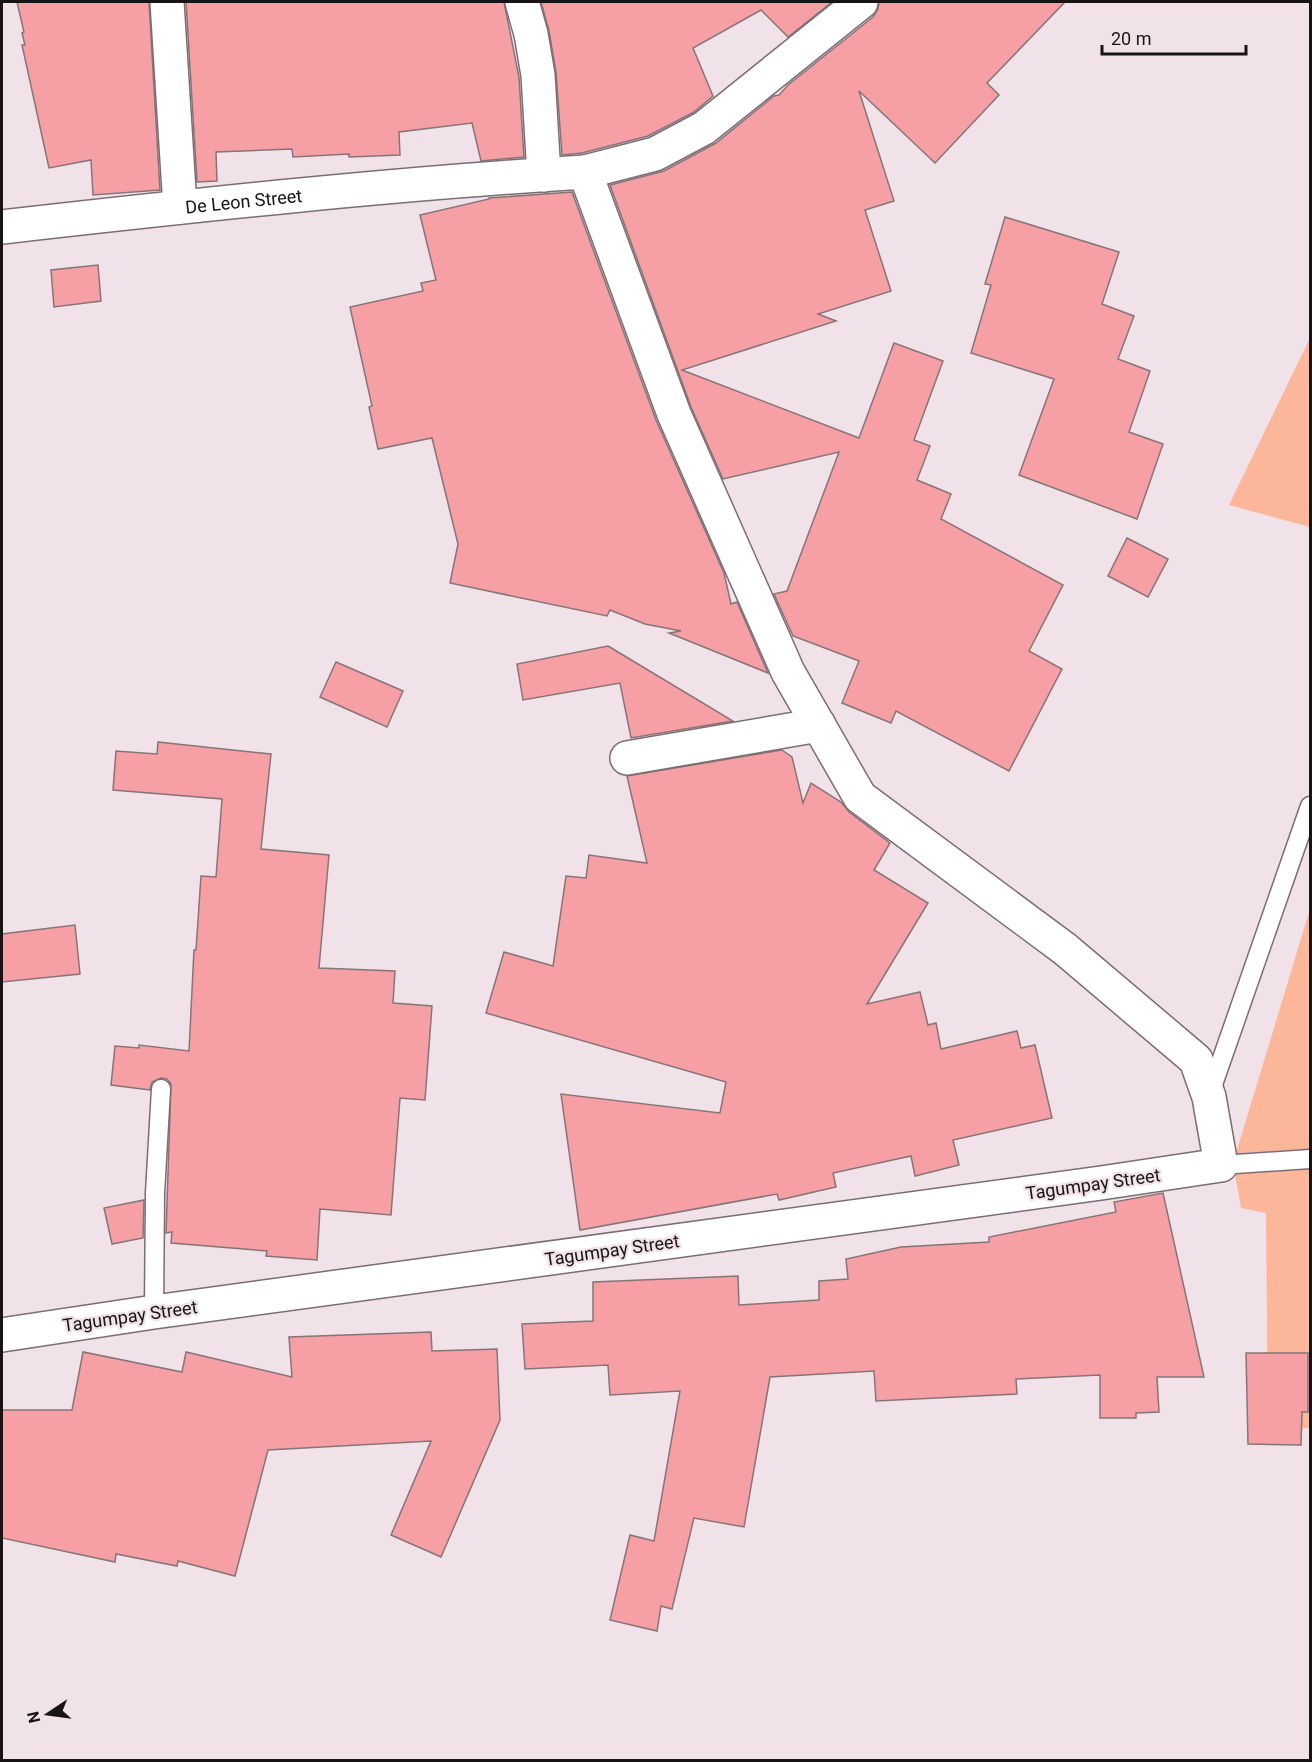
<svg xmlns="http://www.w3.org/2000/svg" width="1312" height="1762" viewBox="0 0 1312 1762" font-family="Roboto,sans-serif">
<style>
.green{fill:#fcb79b}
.building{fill:#f69fa5;stroke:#857576;stroke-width:1.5}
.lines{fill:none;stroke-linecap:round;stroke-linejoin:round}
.service-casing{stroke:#7b6d74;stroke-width:21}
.minor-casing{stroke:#7b6d74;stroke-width:36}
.service{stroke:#fff;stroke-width:18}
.minor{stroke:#fff;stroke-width:33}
.labels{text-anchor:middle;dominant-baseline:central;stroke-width:4.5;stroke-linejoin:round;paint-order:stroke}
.street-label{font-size:18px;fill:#181315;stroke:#f1e2e9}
</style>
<rect width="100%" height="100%" fill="#f1e2e9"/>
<!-- green -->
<g class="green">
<path d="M1310,338V527L1229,505Z"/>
<path d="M1310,909V1428L1268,1429L1266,1213L1241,1208L1233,1163Z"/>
</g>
<!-- building -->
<g class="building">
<path d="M17,2H149L160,190L93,195L91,160L49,168L22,45H25L22,33L24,32Z"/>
<path d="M186,2H504L519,77L524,157L481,161L472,123L399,132L400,155L349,157V154L293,157L292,149L216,152L217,181L197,182Z"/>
<path d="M541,2H832L788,37L761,10L693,48L713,96L694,112L648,136L582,153L562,155L556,72L549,31Z"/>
<path d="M879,2H1065L987,83L999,95L935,163L859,91L894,201L865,210L891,291L818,314L836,321L682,370L859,438L894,343L943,361L914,440L930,446L917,480L951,494L941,519L1063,585L1029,651L1062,669L1009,771L896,711L891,723L842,703L859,661L793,636L774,594L787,591L839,452L723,479L691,407L610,185L664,171L716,143L774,96L779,95L788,85L873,17L878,9Z"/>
<path d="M572,192L656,420L724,573L731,604L737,602L768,673L669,633L681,631L645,624L610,610L607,616L450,583L458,544L432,438L378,449L369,407L372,406L350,307L423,291L421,283L436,280L420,215L489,199V198Z"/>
<path d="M1005,217L1119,252L1102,304L1134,316L1118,359L1150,371L1129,432L1163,444L1137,519L1019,475L1054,379L971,353L991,285L985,284Z"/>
<path d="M98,265L101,301L54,307L51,270Z"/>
<path d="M1127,538L1168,559L1148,597L1108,576Z"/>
<path d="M608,646L733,721L631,738L620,683L523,700L517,664Z"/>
<path d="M336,662L403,691L387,727L320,697Z"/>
<path d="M158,742L271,754L261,849L329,855L319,968L395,971L393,1003L432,1006L425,1100L400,1098L391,1215L320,1209L317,1260L266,1256L267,1251L171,1243L172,1232L166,1233L171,1084L167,1079L161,1078L152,1082L150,1090L111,1085L115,1046L139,1048V1045L189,1051L194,950H196L201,876L216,877L222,799L113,790L116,751L157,754Z"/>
<path d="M782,750L792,757L803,803L811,783L841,802L849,812L890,843L874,870L928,903L867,1004L920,992L928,1025L936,1023L941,1049L1017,1031L1021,1048L1035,1045L1052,1118L953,1140L959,1165L915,1176L911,1156L833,1173L836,1187L779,1200L777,1194L580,1230L561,1094L720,1113L726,1082L486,1013L504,952L553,966L566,876L586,878L589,855L647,863L627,776Z"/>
<path d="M75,925L80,974L2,982V934Z"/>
<path d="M1163,1193L1204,1377H1157L1159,1412L1136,1413V1418H1100V1375L1016,1379L1017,1394L876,1401L874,1371L770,1377L744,1527L694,1518L672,1609L661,1606L657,1631L610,1620L630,1535L654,1541L680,1391L610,1395L608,1365L525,1369L522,1324L593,1321V1282L738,1276L739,1305L819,1300V1281L848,1279L846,1259L901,1247L989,1242V1237L1116,1212L1114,1202Z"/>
<path d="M144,1200L143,1238L112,1244L104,1208Z"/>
<path d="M431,1332L432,1351L497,1349L500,1420L441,1557L391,1535L431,1441L268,1450L235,1576L178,1561L177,1566L116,1554L115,1562L2,1538V1410H72L83,1352L182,1372L186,1352L292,1377L289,1337Z"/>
<path d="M1246,1353H1308V1412H1302L1301,1445L1248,1444Z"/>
</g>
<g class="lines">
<!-- service casing -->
<g class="service-casing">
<g id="service">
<path d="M1210,1093L1310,806"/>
<path d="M1221,1165L1310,1159"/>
<path d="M154,1312L155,1193L161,1089"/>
</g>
</g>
<!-- minor casing -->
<g class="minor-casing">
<g id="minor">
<path d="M167,2L180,207"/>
<path d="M522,2L531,34L538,75L544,175"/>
<path d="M585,172L655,154L704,128L861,2"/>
<path id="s1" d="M2,227C196,205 390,184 585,172L674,414L788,672L860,797L1065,949L1196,1060L1209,1097L1221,1165L1101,1183L154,1312L2,1335"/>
<path d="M627,758L819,725"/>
</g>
</g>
<!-- service -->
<use href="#service" class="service"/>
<!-- minor -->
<use href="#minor" class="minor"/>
</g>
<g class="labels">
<!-- street labels -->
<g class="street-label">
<text stroke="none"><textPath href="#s1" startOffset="243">De Leon Street</textPath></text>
<text transform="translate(1093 1184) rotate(-8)">Tagumpay Street</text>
<text transform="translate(612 1250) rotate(-8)">Tagumpay Street</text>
<text transform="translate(130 1316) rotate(-8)">Tagumpay Street</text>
</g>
</g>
<!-- border -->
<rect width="1312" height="1762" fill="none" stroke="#181315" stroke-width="6"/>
<!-- north arrow -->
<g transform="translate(48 1714) rotate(257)" stroke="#f1e2e9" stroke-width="4.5" paint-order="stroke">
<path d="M0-4.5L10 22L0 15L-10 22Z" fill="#181315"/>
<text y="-9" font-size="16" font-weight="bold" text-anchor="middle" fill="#181315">N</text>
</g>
<!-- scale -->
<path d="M1102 45v9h144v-9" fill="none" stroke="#181315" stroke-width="3"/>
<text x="1111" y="45" font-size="18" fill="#181315" stroke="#f1e2e9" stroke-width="4.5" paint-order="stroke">20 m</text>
</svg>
